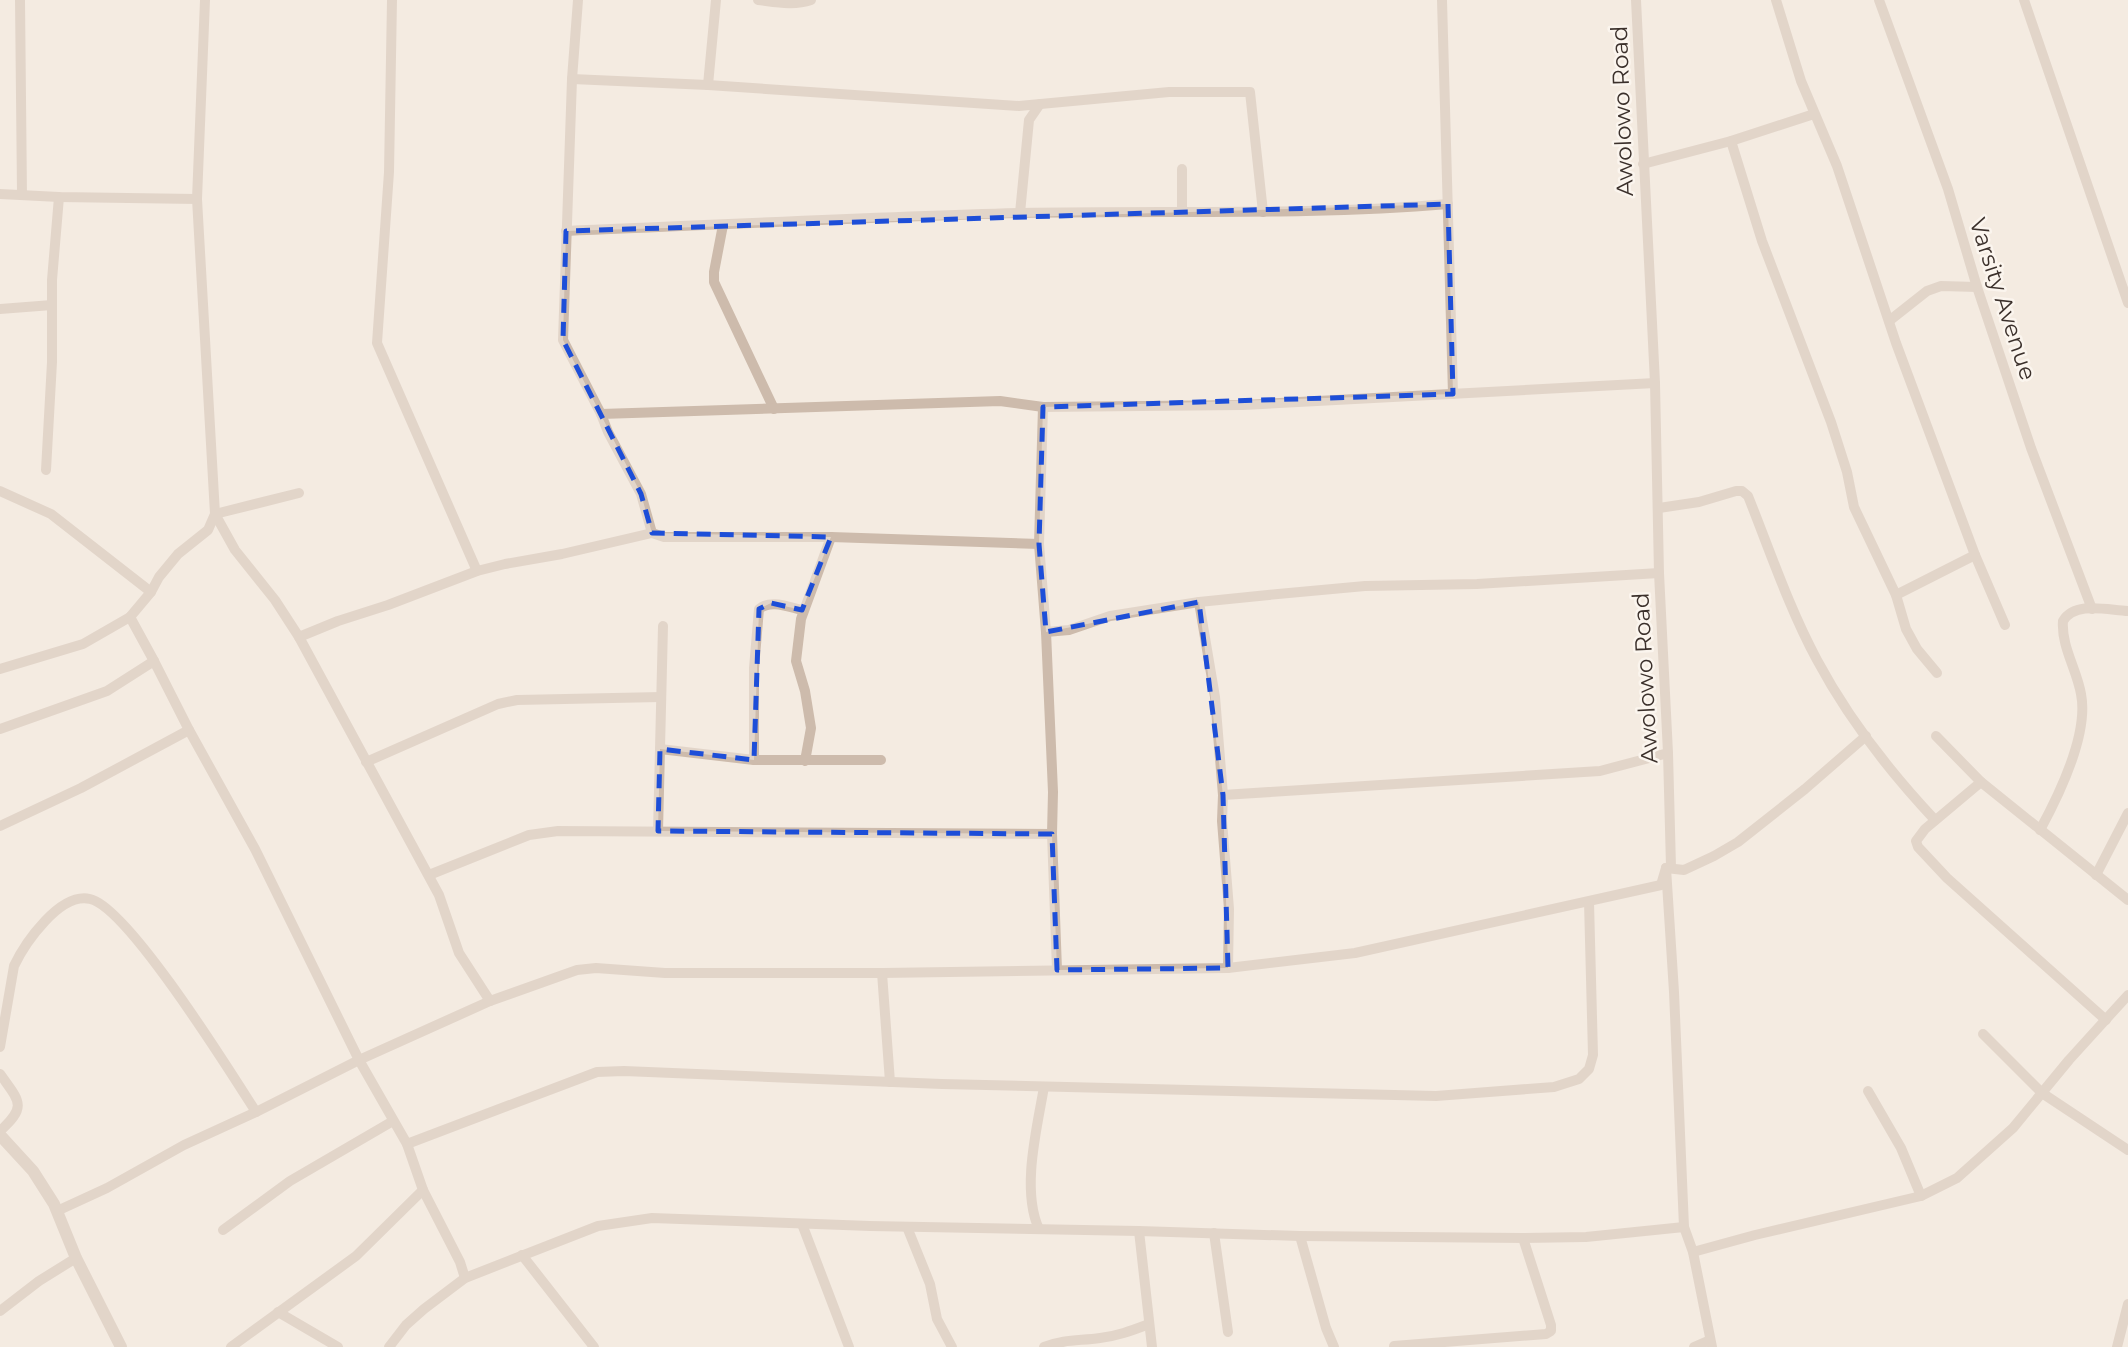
<svg xmlns="http://www.w3.org/2000/svg" width="2128" height="1347" viewBox="0 0 2128 1347" font-family="Montserrat,sans-serif">
<style>
.lines{fill:none;stroke-linecap:round;stroke-linejoin:round}
.minor{stroke:#cdbbac;stroke-width:10}
.tertiary{stroke:#cdbbac;stroke-width:12}
.marked{fill:none;stroke:#1d4ed8;stroke-width:5;stroke-dasharray:14 9;stroke-linejoin:round}
.labels{text-anchor:middle;dominant-baseline:central;stroke-width:5;stroke-linejoin:round;paint-order:stroke}
.street-label{font-size:23px;fill:#3b302b;stroke:#fbf5ee}
</style>
<rect width="100%" height="100%" fill="#f4ebe1"/>
<g class="lines">
<!-- minor -->
<g class="minor">
<path d="M20,0L22,194"/>
<path d="M392,0L389,172L377,343L477,571"/>
<path d="M578,0L572,79L563,340L601,414L608,432L641,494L652,533"/>
<path d="M758,0C775,2 794,6 811,0"/>
<path d="M1442,0L1453,394"/>
<path d="M1636,0L1655,383L1659,573L1668,753L1671,867L1666,868L1674,992L1684,1227L1693,1252L1712,1347"/>
<path d="M1776,0L1801,81L1837,166L1896,343L1975,555L2005,625"/>
<path d="M1879,0L1948,189L1977,287L2031,448L2092,609"/>
<path d="M2024,0L2128,303"/>
<path d="M572,79L708,85L1019,106L1169,92H1250L1263,212"/>
<path d="M708,85L716,0"/>
<path d="M1731,141L1762,241L1831,422L1847,472L1854,507L1896,595L1906,629L1917,649L1937,673"/>
<path d="M1643,164L1731,141L1814,114"/>
<path d="M1182,169V212"/>
<path d="M0,194L59,197L197,199"/>
<path d="M1020,213L1029,120L1040,104"/>
<path d="M723,225L714,272V282L774,409"/>
<path d="M566,231C717,225 869,217 1020,213C1163,210 1306,216 1448,204"/>
<path d="M0,309L52,305"/>
<path d="M1889,321L1927,291L1941,286L1977,287"/>
<path d="M1043,407L1039,544L1046,632L1053,792L1052,834L1057,970"/>
<path d="M601,414L1000,401L1043,407L1243,405L1655,383"/>
<path d="M46,470L52,362V280L59,197"/>
<path d="M0,491L51,514L151,592"/>
<path d="M299,493L215,514L235,550L275,600L299,637L439,895L459,953L490,1001"/>
<path d="M1659,508L1699,502L1736,491H1742L1748,496C1770,551 1789,608 1817,660C1848,718 1890,772 1935,820"/>
<path d="M1896,595L1975,555"/>
<path d="M1199,602L1215,697L1223,795L1222,821L1229,909L1228,968"/>
<path d="M130,617L154,661L189,730L255,849L359,1060L407,1144L423,1190L460,1262L465,1278"/>
<path d="M1046,632L1069,630L1110,616L1199,602L1278,594L1365,586L1477,584L1659,573"/>
<path d="M299,637L338,621L388,605L477,571L505,564L562,554L652,533L664,537H831L1039,544"/>
<path d="M0,669L83,644L130,617L151,592L159,577L178,554L208,530L215,514L197,199L205,0"/>
<path d="M0,729L107,691L154,661"/>
<path d="M1936,736L1981,782L2128,900"/>
<path d="M660,749L754,760H881"/>
<path d="M754,760V668L759,609C771,599 788,607 802,610"/>
<path d="M805,761L811,728L805,691L796,661L801,619L831,537"/>
<path d="M366,762L498,704L517,700L661,697"/>
<path d="M1981,782L1925,829L1916,841L1918,847L1947,878L2106,1020"/>
<path d="M1223,795L1600,771L1668,753"/>
<path d="M0,826L81,788L189,730"/>
<path d="M2040,830C2059,795 2089,734 2081,694C2077,670 2061,646 2063,621C2075,601 2107,610 2128,611"/>
<path d="M658,831L663,626"/>
<path d="M429,875L529,835L558,831L1052,834"/>
<path d="M2096,875L2128,813"/>
<path d="M882,973L890,1082"/>
<path d="M1983,1034L2042,1093L2128,1150"/>
<path d="M0,1047L14,966C25,943 60,892 90,899C128,907 231,1073 256,1112"/>
<path d="M0,1074C19,1101 28,1106 0,1131"/>
<path d="M1868,1091L1901,1148L1921,1196"/>
<path d="M407,1144L597,1072L624,1071L942,1084L1436,1096L1554,1087L1579,1079L1589,1069L1593,1055L1589,902"/>
<path d="M57,1211L107,1188L184,1145L256,1112L359,1060L490,1001L577,970L596,968L665,973H882L1228,968L1355,953L1661,885L1666,868L1684,870L1714,856L1738,842L1805,789L1866,736"/>
<path d="M802,1224L849,1347"/>
<path d="M907,1227L930,1284L937,1319L952,1347"/>
<path d="M1039,1229C1021,1190 1037,1128 1044,1087"/>
<path d="M223,1230L290,1181L393,1121"/>
<path d="M1139,1231L1152,1347"/>
<path d="M1214,1233L1228,1332"/>
<path d="M1300,1236L1326,1328L1334,1347"/>
<path d="M1693,1252L1755,1235L1921,1196L1957,1178L2013,1128L2069,1060L2128,995"/>
<path d="M522,1255L594,1347"/>
<path d="M0,1311L39,1281L76,1258"/>
<path d="M278,1312L338,1347"/>
<path d="M1394,1346L1546,1334L1551,1331V1325L1523,1238"/>
<path d="M231,1347L356,1256L423,1190"/>
<path d="M389,1347L406,1325L424,1309L465,1278L598,1226L652,1218L870,1226L1139,1231L1300,1236L1523,1238L1586,1237L1684,1227"/>
<path d="M1044,1347C1065,1339 1079,1341 1100,1338C1118,1336 1133,1330 1149,1324"/>
<path d="M1694,1347L1710,1340"/>
<path d="M2117,1347L2128,1304"/>
</g>
<!-- tertiary -->
<path class="tertiary" d="M0,1135L33,1171L54,1204L76,1258L121,1347"/>
</g>
<!-- marked area -->
<path d="M0 0H2128V1347H0ZM1448,204L1453,394L1043,407L1039,544L1046,632L1199,602L1223,795L1228,968L1057,970L1052,834L658,831L660,749L754,760L759,609L771,603L802,610L831,537L652,533L641,494L563,340L566,231Z" fill="#f4ebe1" fill-opacity=".55" fill-rule="evenodd"/>
<path class="marked" d="M1448,204L1453,394L1043,407L1039,544L1046,632L1199,602L1223,795L1228,968L1057,970L1052,834L658,831L660,749L754,760L759,609L771,603L802,610L831,537L652,533L641,494L563,340L566,231Z"/>
<g class="labels">
<!-- street labels -->
<g class="street-label">
<text transform="translate(1622 111) rotate(-92)">Awolowo Road</text>
<text transform="translate(2003 299) rotate(72)">Varsity Avenue</text>
<text transform="translate(1645 678) rotate(-93)">Awolowo Road</text>
</g>
</g>
</svg>
